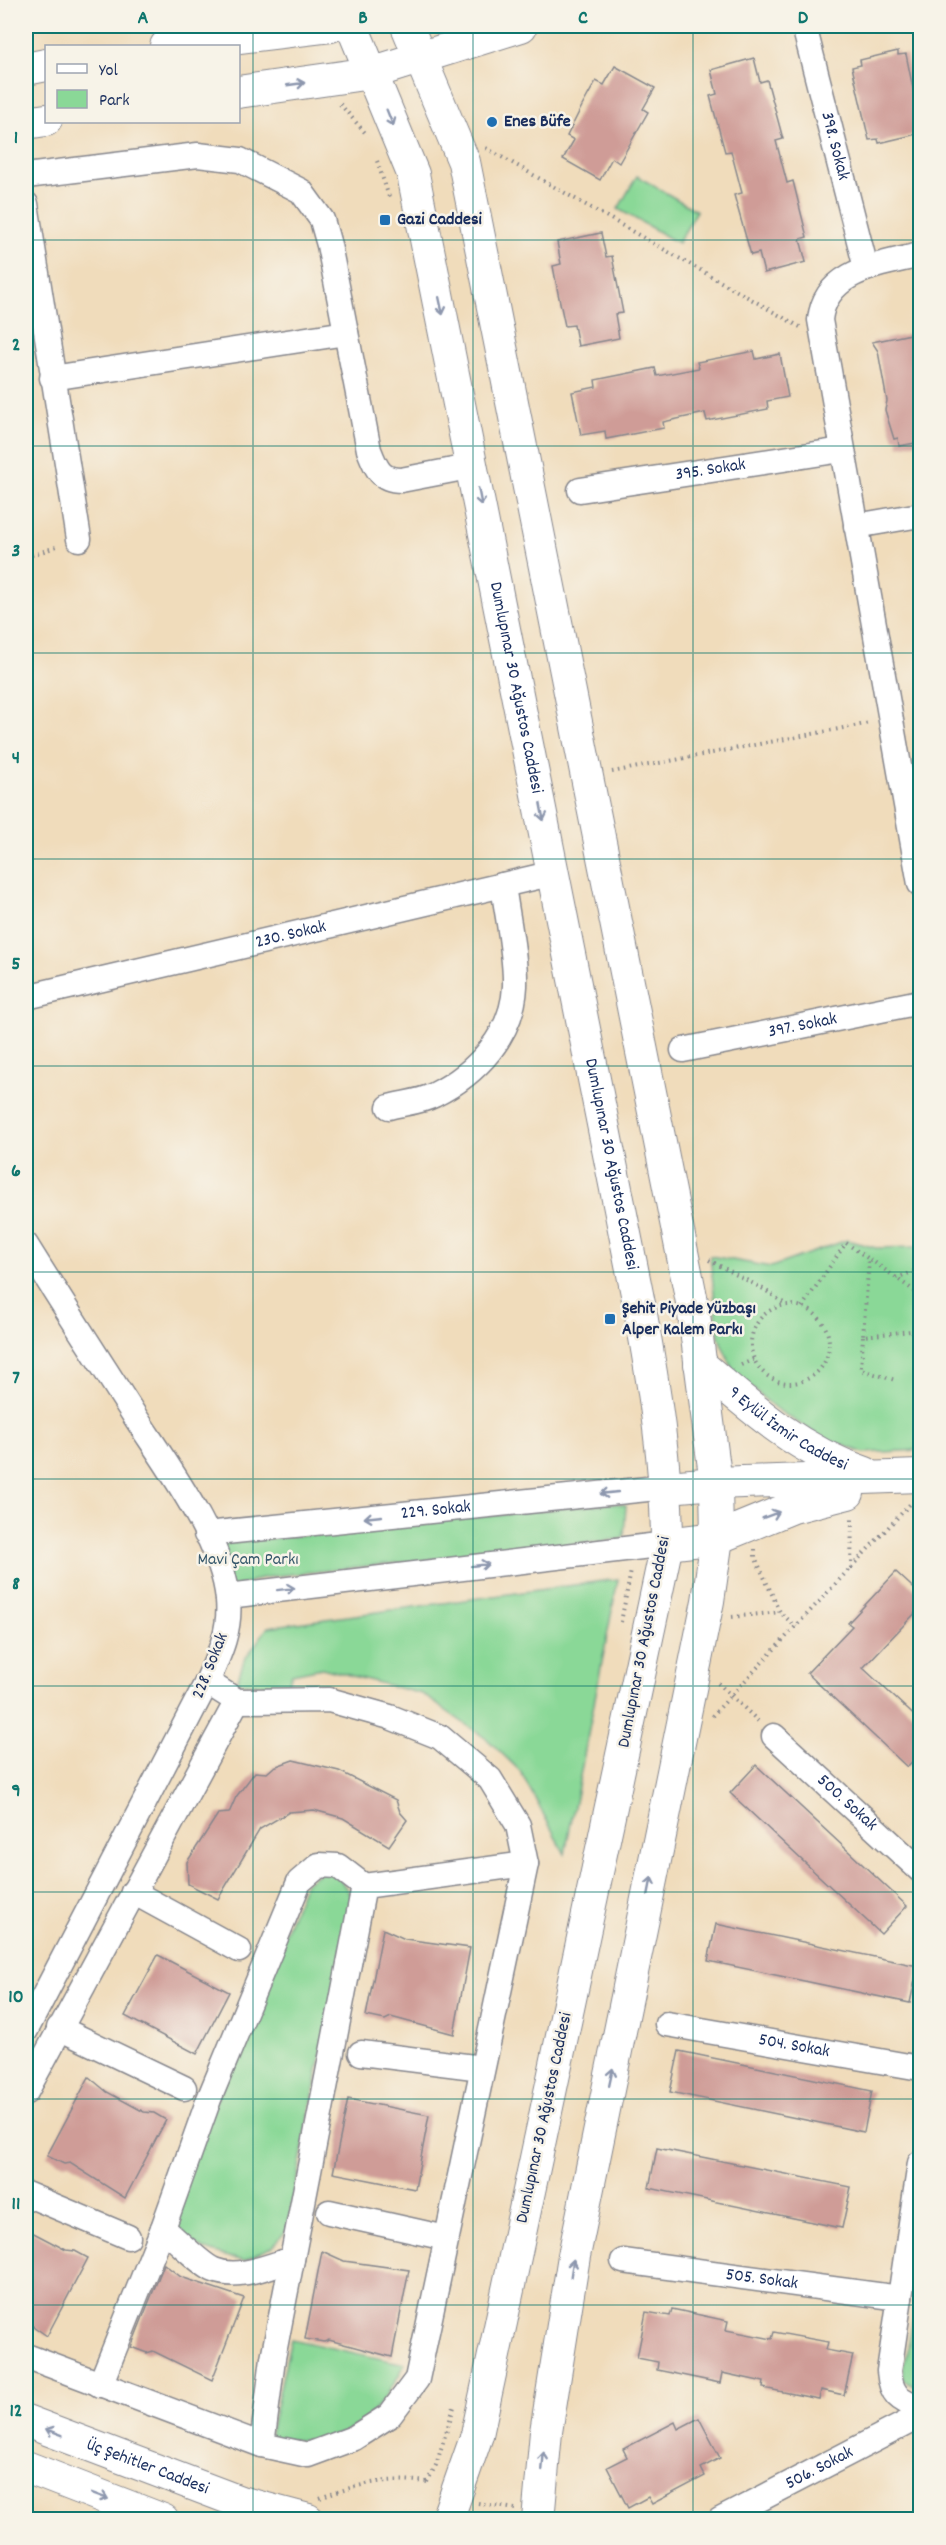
<svg xmlns="http://www.w3.org/2000/svg" width="946" height="2545" viewBox="0 0 946 2545" font-family="Dekko,sans-serif">
<style>
.green{fill:#8ad897;stroke:#52847a;stroke-width:1.5}
.building{fill:#cf9c97}
.lines{fill:none;stroke-linecap:round;stroke-linejoin:round}
.minor-casing{stroke:#86868c;stroke-width:27}
.major-casing{stroke:#86868c;stroke-width:34}
.path{stroke:#86868c;stroke-width:4;stroke-dasharray:1.5 4.5;stroke-linecap:butt}
.minor{stroke:#fff;stroke-width:24}
.major{stroke:#fff;stroke-width:32}
.oneway{stroke:#8d97ae}
.grid{fill:none;stroke:#0f766e;stroke-width:1.5;stroke-opacity:0.55}
.poi-dot{fill:#1f6fb2;stroke:#f7f3e8;stroke-width:2}
.labels{text-anchor:middle;dominant-baseline:central;stroke-width:5;stroke-linejoin:round;paint-order:stroke}
.poi-label{font-size:18px;font-weight:bold;fill:#1b2f5e;stroke:#f7f3e8;text-anchor:start}
.street-label{font-size:18px;fill:#1b2f5e;stroke:#f7f3e8}
.park-label{font-size:18px;fill:#37596c;stroke:#f7f3e8}
.neatline{fill:none;stroke:#0f766e;stroke-width:2}
.grid-label{font-size:20px;text-anchor:middle;font-weight:bold;fill:#0f766e}
</style>
<rect width="100%" height="100%" fill="#f7f3e8"/>
<filter id="ink" filterUnits="userSpaceOnUse"><feTurbulence type="fractalNoise" baseFrequency=".0167" numOctaves="2"/><feDisplacementMap in="SourceGraphic" scale="12" xChannelSelector="R" yChannelSelector="G"/><feConvolveMatrix kernelMatrix="1 2 1 2 8 2 1 2 1" color-interpolation-filters="sRGB"/></filter>
<filter id="wash" filterUnits="userSpaceOnUse"><feTurbulence type="fractalNoise" baseFrequency=".008" numOctaves="4" result="noise"/><feDisplacementMap in="SourceGraphic" scale="24" xChannelSelector="R" yChannelSelector="G"/><feGaussianBlur stdDeviation="1.35" result="paint"/><feColorMatrix in="noise" values="0 0 0 0 0 0 0 0 0 0 0 0 0 0 0 0 0 1.4 0 .05"/><feComposite in="paint" operator="in"/></filter>
<g filter="url(#wash)">
<rect width="100%" height="100%" fill="#f0dcbb"/>
<!-- green -->
<g class="green">
<path d="M637,176L697,211L678,243L618,209Z"/>
<path d="M847,1240L876,1248L920,1247V1450L864,1453L821,1437L776,1409L734,1372L719,1338L710,1256L771,1267Z"/>
<path d="M614,1503L626,1505L624,1536L621,1539L275,1576L257,1579L229,1591L224,1543Z"/>
<path d="M618,1579L565,1854L520,1771L488,1740L422,1694L322,1668L292,1674L286,1687L237,1682L244,1660L268,1627Z"/>
<path d="M323,1871L337,1876L352,1896L287,2230L272,2247L244,2261C224,2255 185,2249 177,2226C175,2219 176,2209 175,2202L305,1883Z"/>
<path d="M920,2281V2388L902,2379Z"/>
<path d="M291,2339L405,2364C373,2427 340,2450 269,2437Z"/>
</g>
<g id="blocks">
<!-- building -->
<g class="building">
<path d="M898,51V55L906,54L921,128L916,129L917,134L879,143L878,139L869,140L852,67L861,65L860,60Z"/>
<path d="M754,58L760,82L767,80L783,139L776,141L787,183L793,181L807,237L800,239L806,262L764,273L759,253L751,255L734,195L742,193L731,151L725,152L710,96L717,94L711,70Z"/>
<path d="M615,66L655,88L643,109L648,112L619,163L612,158L600,180L563,159L574,140L567,136L582,106L596,81L604,85Z"/>
<path d="M601,233L606,257L612,256L623,313L615,314L619,338L578,346L574,325L565,326L558,293L553,266L561,264L557,242Z"/>
<path d="M916,333L921,355V442L899,446L898,438L894,439L885,410L887,401L878,351L872,342Z"/>
<path d="M754,351L756,359L780,354L788,397L767,401L768,409L707,421L705,413L663,422L664,428L606,439L605,431L581,435L572,392L596,387L595,380L655,368L657,376L699,368L697,362Z"/>
<path d="M896,1572L921,1595V1607L863,1668L921,1722V1752L907,1767L807,1673L852,1626L848,1623Z"/>
<path d="M293,1760L339,1771L396,1800L400,1812L407,1820L389,1846L343,1818L314,1810L289,1812L260,1829L218,1899L188,1884L187,1862L218,1814L229,1813L236,1797L255,1772L267,1773L274,1767Z"/>
<path d="M756,1765L907,1906L881,1934L730,1793Z"/>
<path d="M716,1924L918,1966L910,2003L708,1961Z"/>
<path d="M383,1929L405,1939L470,1948L454,2034L391,2017L385,2020L366,2016Z"/>
<path d="M158,1955L229,1992L197,2054L125,2016Z"/>
<path d="M679,2051L872,2091L864,2132L670,2092Z"/>
<path d="M89,2077L107,2092L144,2112L154,2113L166,2120L125,2198L70,2163L64,2164L47,2156Z"/>
<path d="M348,2099L429,2115L415,2189L333,2173Z"/>
<path d="M657,2148L851,2187L842,2228L649,2188Z"/>
<path d="M26,2229L66,2250L75,2251L88,2258L47,2336L26,2321Z"/>
<path d="M322,2251L344,2261L409,2270L392,2357L329,2340L324,2342L305,2339Z"/>
<path d="M164,2264L181,2277L244,2298L212,2380L153,2351L147,2353L131,2347Z"/>
<path d="M672,2309L728,2321L726,2330L772,2339L774,2332L828,2342L826,2350L853,2355L844,2395L821,2390L819,2399L763,2388L764,2382L722,2373L720,2383L657,2370L658,2362L637,2358L646,2312L670,2316Z"/>
<path d="M699,2418L720,2458L701,2468L705,2476L652,2504L648,2497L628,2508L607,2467L627,2457L623,2449L675,2422L678,2429Z"/>
</g>
</g>
</g>
<g filter="url(#ink)">
<use href="#blocks" fill-opacity="0" stroke="#86868c" stroke-width="1.5"/>
<g class="lines">
<!-- minor casing -->
<g class="minor-casing">
<g id="minor">
<path id="s1" d="M804,26L866,268"/>
<path d="M26,176L198,155L240,160L301,191L322,220L329,245L369,450C376,468 380,480 401,480L474,466"/>
<path d="M26,204L79,539"/>
<path d="M920,255C880,265 825,270 820,320L920,884"/>
<path d="M52,378L346,333"/>
<path id="s2" d="M580,490L842,450"/>
<path d="M856,526L920,515"/>
<path id="s3" d="M26,997L554,873"/>
<path id="s4" d="M683,1050L920,1002"/>
<path d="M389,1107C403,1103 421,1102 434,1095C476,1074 513,1035 515,986C516,955 507,916 503,885"/>
<path d="M26,1245C62,1303 99,1360 136,1418C168,1467 223,1541 228,1600C231,1630 219,1655 207,1682L26,2030"/>
<path id="s5" d="M206,1534L667,1487"/>
<path d="M228,1596L667,1544"/>
<path id="s6" d="M774,1736L920,1870"/>
<path d="M133,1892L239,1950"/>
<path id="s7" d="M667,2024L920,2068"/>
<path d="M59,2028L184,2088"/>
<path d="M361,2053L482,2068"/>
<path d="M26,2092L237,1701"/>
<path d="M920,2163L889,2371C891,2396 899,2399 920,2408"/>
<path d="M26,2194L128,2237"/>
<path d="M329,2212L446,2238"/>
<path d="M163,2228C174,2238 203,2266 214,2270C238,2280 269,2266 292,2259"/>
<path id="s8" d="M623,2261L900,2298"/>
<path d="M26,2356L262,2445L308,2455L354,2438L390,2415L417,2379L526,1864L518,1825L490,1779L440,1737L390,1717L329,1700L237,1701L207,1682"/>
<path d="M100,2385L163,2228L209,2099L299,1882L319,1865L338,1866L364,1886"/>
<path d="M262,2445L273,2358L364,1886L526,1864"/>
<path id="s9" d="M720,2520L920,2416"/>
</g>
</g>
<!-- major casing -->
<g class="major-casing">
<g id="major">
<path id="s10" d="M352,26L413,174L640,1309C654,1387 667,1465 667,1544L477,2435L447,2520"/>
<path d="M407,26L464,162L693,1307L716,1483L717,1538L708,1601L574,2256L546,2432L538,2520"/>
<path d="M166,46L331,26"/>
<path d="M26,69L46,65"/>
<path d="M238,92L371,73L521,26"/>
<path d="M26,123L46,120"/>
<path id="s11" d="M700,1364C752,1409 799,1451 865,1473"/>
<path d="M667,1487L716,1483L920,1476"/>
<path d="M667,1544L717,1538L793,1507L848,1493"/>
<path id="s12" d="M26,2421L240,2502L308,2520"/>
<path d="M26,2467L163,2520"/>
</g>
</g>
<!-- path -->
<g class="path">
<path d="M340,104L367,135"/>
<path d="M486,148L800,327"/>
<path d="M377,161L390,200"/>
<path d="M26,557L59,546"/>
<path d="M612,772L870,723"/>
<path d="M870,1259L920,1295"/>
<path d="M709,1260L765,1290L785,1304"/>
<path d="M896,1278L920,1269"/>
<circle cx="790" cy="1344" r="39"/>
<path d="M802,1307L846,1243L869,1259L863,1336L920,1330"/>
<path d="M863,1336L861,1370L895,1380"/>
<path d="M741,1365L755,1359"/>
<path d="M755,1549V1557L780,1612L796,1627"/>
<path d="M851,1569L852,1516"/>
<path d="M732,1617L780,1612"/>
<path d="M621,1622L631,1571"/>
<path d="M718,1683L758,1721"/>
<path d="M712,1716L912,1502"/>
<path d="M427,2482L436,2465L454,2407"/>
<path d="M320,2498C359,2484 385,2477 427,2482"/>
<path d="M478,2503L515,2509"/>
<path d="M564,2518L575,2520"/>
</g>
<!-- minor -->
<use href="#minor" class="minor"/>
<!-- major -->
<use href="#major" class="major"/>
</g>
<!-- one-way arrows -->
<defs><path id="oneway-shaft" d="M-6 0H5M1.5-3L5.5 0L1.5 3" fill="none" stroke-width="1.6" stroke-linecap="round" stroke-linejoin="round" transform="scale(1.5)"/></defs>
<g class="oneway">
<use href="#oneway-shaft" transform="translate(296 84) rotate(-8)"/>
<use href="#oneway-shaft" transform="translate(390 118) rotate(68)"/>
<use href="#oneway-shaft" transform="translate(441 306) rotate(78)"/>
<use href="#oneway-shaft" transform="translate(480 497) rotate(79)"/>
<use href="#oneway-shaft" transform="translate(542 812) rotate(79)"/>
<use href="#oneway-shaft" transform="translate(609 1493) rotate(174)"/>
<use href="#oneway-shaft" transform="translate(771 1515) rotate(-21)"/>
<use href="#oneway-shaft" transform="translate(373 1517) rotate(174)"/>
<use href="#oneway-shaft" transform="translate(480 1565) rotate(-7)"/>
<use href="#oneway-shaft" transform="translate(286 1589) rotate(-7)"/>
<use href="#oneway-shaft" transform="translate(650 1886) rotate(-79)"/>
<use href="#oneway-shaft" transform="translate(611 2077) rotate(-78)"/>
<use href="#oneway-shaft" transform="translate(572 2268) rotate(-81)"/>
<use href="#oneway-shaft" transform="translate(54 2432) rotate(-159)"/>
<use href="#oneway-shaft" transform="translate(543 2461) rotate(-85)"/>
<use href="#oneway-shaft" transform="translate(100 2496) rotate(21)"/>
</g>
</g>
<!-- grid -->
<path class="grid" d="M253,26V2520M473,26V2520M693,26V2520M26,240H920M26,446H920M26,653H920M26,859H920M26,1066H920M26,1272H920M26,1479H920M26,1686H920M26,1892H920M26,2099H920M26,2305H920"/>
<!-- markers -->
<g class="poi-dot">
<circle cx="492" cy="122" r="6"/>
<rect x="379" y="214" width="12" height="12" rx="3"/>
<rect x="604" y="1313" width="12" height="12" rx="3"/>
</g>
<g class="labels">
<!-- poi labels -->
<g class="poi-label">
<text x="504" y="122">Enes Büfe</text>
<text x="397" y="220">Gazi Caddesi</text>
<text x="622" y="1309">Şehit Piyade Yüzbaşı<tspan x="622" dy="21">Alper Kalem Parkı</tspan></text>
</g>
<!-- street labels -->
<g class="street-label">
<text stroke="none"><textPath href="#s1" startOffset="124">398. Sokak</textPath></text>
<text stroke="none"><textPath href="#s2" startOffset="132">395. Sokak</textPath></text>
<text stroke="none"><textPath href="#s10" startOffset="684">Dumlupınar 30 Ağustos Caddesi</textPath></text>
<text stroke="none"><textPath href="#s3" startOffset="272">230. Sokak</textPath></text>
<text stroke="none"><textPath href="#s4" startOffset="122">397. Sokak</textPath></text>
<text stroke="none"><textPath href="#s10" startOffset="1170">Dumlupınar 30 Ağustos Caddesi</textPath></text>
<text stroke="none"><textPath href="#s11" startOffset="110">9 Eylül İzmir Caddesi</textPath></text>
<text stroke="none"><textPath href="#s5" startOffset="231">229. Sokak</textPath></text>
<text transform="translate(645 1642) rotate(-79)">Dumlupınar 30 Ağustos Caddesi</text>
<text transform="translate(211 1666) rotate(-68)">228. Sokak</text>
<text stroke="none"><textPath href="#s6" startOffset="99">500. Sokak</textPath></text>
<text stroke="none"><textPath href="#s7" startOffset="129">504. Sokak</textPath></text>
<text transform="translate(545 2118) rotate(-78)">Dumlupınar 30 Ağustos Caddesi</text>
<text stroke="none"><textPath href="#s8" startOffset="140">505. Sokak</textPath></text>
<text stroke="none"><textPath href="#s12" startOffset="130">Üç Şehitler Caddesi</textPath></text>
<text stroke="none"><textPath href="#s9" startOffset="112">506. Sokak</textPath></text>
</g>
<!-- park labels -->
<g class="park-label">
<text x="248" y="1560">Mavi Çam Parkı</text>
</g>
</g>
<!-- margin -->
<rect width="946" height="2545" fill="none" stroke="#f7f3e8" stroke-width="66"/>
<!-- legend -->
<rect x="45" y="45" width="195" height="78" fill="#f7f3e8" stroke="#9fa5b1" stroke-width="1.5"/>
<rect x="57" y="64" width="30" height="9" fill="#ffffff" stroke="#9fa5b1" stroke-width="1.5"/>
<text x="99" y="75" font-size="18" fill="#1b2f5e">Yol</text>
<rect x="57" y="90" width="30" height="18" fill="#8ad897" stroke="#9fa5b1" stroke-width="1.5"/>
<text x="99" y="105" font-size="18" fill="#1b2f5e">Park</text>
<rect x="33" y="33" width="880" height="2479" class="neatline"/>
<g class="grid-label">
<text x="143" y="23">A</text>
<text x="363" y="23">B</text>
<text x="583" y="23">C</text>
<text x="803" y="23">D</text>
<text x="16" y="143">1</text>
<text x="16" y="350">2</text>
<text x="16" y="556">3</text>
<text x="16" y="763">4</text>
<text x="16" y="969">5</text>
<text x="16" y="1176">6</text>
<text x="16" y="1383">7</text>
<text x="16" y="1589">8</text>
<text x="16" y="1796">9</text>
<text x="16" y="2002">10</text>
<text x="16" y="2209">11</text>
<text x="16" y="2416">12</text>
</g>
</svg>
